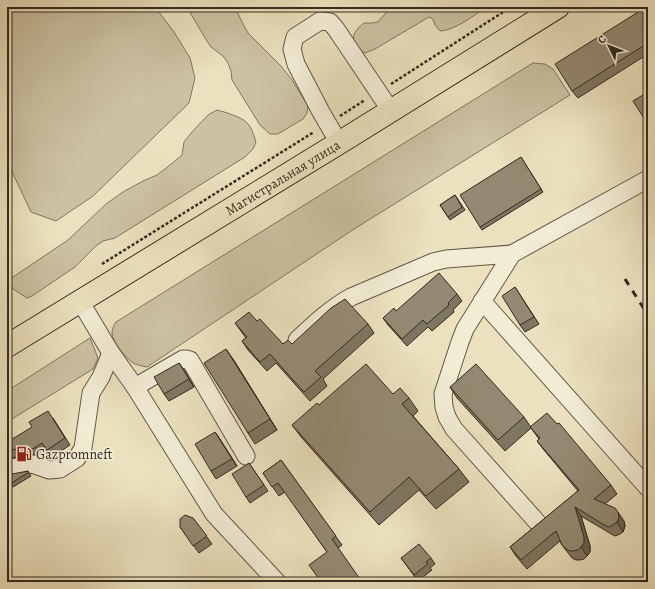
<svg xmlns="http://www.w3.org/2000/svg" width="655" height="589" viewBox="0 0 655 589" font-family="Alegreya,serif">
<style>
.green{fill:#ccc2a3;stroke:#807662}
.lines{fill:none;stroke-linecap:round;stroke-linejoin:round}
.minor-casing{stroke:#625848;stroke-width:19}
.major-casing{stroke:#352a20;stroke-width:24}
.path{stroke:#352a20;stroke-width:2.5;stroke-dasharray:3 2;stroke-linecap:butt}
.minor{stroke:#f2ecd5;stroke-width:17}
.major{stroke:#ebe1be;stroke-width:22}
.rail{stroke:#352a20;stroke-width:3;stroke-dasharray:7 7;stroke-linecap:butt}
.wall{fill:#7f7662;stroke:#352a20}
.shaded-wall{fill:#686050;stroke:#352a20}
.building{fill:#948972;stroke:#352a20}
.labels{text-anchor:middle;dominant-baseline:central;stroke-width:3.5;stroke-linejoin:round;paint-order:stroke}
.street-label{font-size:14px;fill:#352a20;stroke:#f2ecd5}
.poi-label{font-size:14px;fill:#352a20;stroke:#f2ecd5;text-anchor:start}
</style>
<rect width="100%" height="100%" fill="#ebe1be"/>
<filter id="stains"><feTurbulence type="fractalNoise" baseFrequency=".005" numOctaves="4"/><feColorMatrix values="0 0 0 0 .2 0 0 0 0 .09 0 0 0 0 .02 0 0 0 .5 -.17"/></filter>
<radialGradient id="worn" r=".72"><stop offset=".6" stop-color="#630" stop-opacity="0"/><stop offset="1" stop-color="#630" stop-opacity=".3"/></radialGradient>
<!-- green -->
<g class="green">
<path d="M15,7H155L174,32L190,58L195,78L189,103L93,196L56,221L31,212L7,161V17Z"/>
<path d="M189,7H235L242,22L248,33L281,66L292,80L308,106L307,113L303,119L278,134H270L260,125L232,80L231,71L228,63L223,56L211,47L205,38L191,14Z"/>
<path d="M391,7H486C473,16 456,30 440,31L435,25L433,19L429,17L375,49L365,53C349,44 350,34 364,23H372L378,22Z"/>
<path d="M533,63L545,64L553,69L570,95L354,229L147,367C142,366 136,365 132,362C125,357 113,342 112,334C112,329 114,325 116,322Z"/>
<path d="M217,110C225,112 241,117 246,122C252,127 254,136 256,142L253,149L245,157L115,238L103,241L96,246L75,267L32,296L27,298L13,289L10,282L13,277L68,240L106,204L123,192L143,181L157,175L170,165L182,155L184,142L192,132L208,115Z"/>
<path d="M90,338L98,358L93,369L7,422V391Z"/>
</g>
<g class="lines">
<!-- minor casing -->
<g class="minor-casing">
<g id="minor">
<path d="M339,143L321,112L296,64L292,49L295,37L320,21L330,22L336,29L391,111"/>
<path d="M80,301L111,353L135,387L214,514L277,582"/>
<path d="M482,301L648,488"/>
<path d="M297,340C314,324 331,308 351,297L433,262L446,259L512,254"/>
<path d="M135,387L183,359H186L190,360L246,456"/>
<path d="M7,469L32,464L49,470L60,469L77,458L83,448L91,393L101,377L111,353"/>
<path d="M537,522L454,429L447,417L444,407L443,394L460,342L465,329L512,254L648,179"/>
</g>
</g>
<!-- major casing -->
<g class="major-casing">
<g id="major">
<path id="s1" d="M7,346L339,143L558,7"/>
</g>
</g>
<!-- path -->
<g class="path">
<path d="M391,84L511,7"/>
<path d="M340,116L365,100"/>
<path d="M102,264L314,132"/>
</g>
<!-- minor -->
<use href="#minor" class="minor"/>
<!-- major -->
<use href="#major" class="major"/>
<!-- rail -->
<g class="rail">
<path d="M625,279L648,315"/>
<path d="M644,348L648,353"/>
</g>
</g>
<!-- wall -->
<g class="wall">
<path d="M643,9L648,16V54L578,98L572,91Z"/>
<path d="M648,92V125L645,120Z"/>
<path d="M521,157L543,192L482,230L480,227Z"/>
<path d="M455,195L465,210L450,220L440,205Z"/>
<path d="M515,287L539,324L525,332L520,325Z"/>
<path d="M457,294L462,301L453,310L454,312L432,331L428,327L407,346L388,325L383,318L396,311Z"/>
<path d="M257,321L283,344H292L368,324L374,333L323,379L327,386L310,401L276,363L267,371L248,350L242,341L246,338L235,323Z"/>
<path d="M233,359L277,430L255,444L248,433Z"/>
<path d="M184,370L194,387L169,401L164,394Z"/>
<path d="M450,387L524,417L530,426L611,485L617,494L605,504L624,521L625,526L623,532L620,534L615,536L613,535L581,516L590,546V552L587,556L584,559L580,560H576L572,558L562,545L560,541L527,569L516,556L510,547L578,491L544,450L537,441L539,439L531,428L505,451L457,398Z"/>
<path d="M393,394L409,398L418,411L413,416L459,469L469,482L436,509L419,490L379,525L302,438L292,425L319,405Z"/>
<path d="M53,418L70,445L52,457L47,450L38,455L30,454L7,459V437L10,441Z"/>
<path d="M215,432L237,466L216,479L211,471Z"/>
<path d="M281,460L342,545L338,548L327,552L285,492L279,496L263,473Z"/>
<path d="M249,463L268,491L250,503L246,497Z"/>
<path d="M28,471L31,476L13,487L7,478Z"/>
<path d="M193,518L212,544L199,553L180,527Z"/>
<path d="M401,558H431L435,564L430,568L432,570L418,581Z"/>
</g>
<!-- shaded-wall -->
<g class="shaded-wall">
<path d="M226,349L233,359L277,430L270,419Z"/>
<path d="M179,363L184,370L194,387Z"/>
<path d="M215,432L220,439L237,466L232,459Z"/>
<path d="M575,507L581,516L590,546V552L587,556L581,547Z"/>
<path d="M618,512L624,521L625,526L623,532L617,522Z"/>
</g>
<!-- building -->
<g class="building">
<path d="M643,9L648,17V43L572,91L555,64Z"/>
<path d="M648,92V118L645,120L633,101Z"/>
<path d="M521,157L541,189L480,227L460,195Z"/>
<path d="M455,195L462,207L448,217L440,205Z"/>
<path d="M439,273L457,294L448,303L449,305L427,324L423,320L402,339L383,318L394,308L396,311Z"/>
<path d="M515,287L534,317L520,325L502,296Z"/>
<path d="M345,299L368,324L315,371L321,377L304,392L270,354L260,362L242,341L247,337L235,323L249,312L257,321L260,319L283,344L288,340L292,344L331,308Z"/>
<path d="M226,349L270,419L248,433L204,363Z"/>
<path d="M179,363L189,379L164,394L154,377Z"/>
<path d="M366,364L393,394L400,388L409,398L402,404L459,469L426,496L409,477L370,512L292,425L317,403L319,405Z"/>
<path d="M476,364L524,417L498,440L450,387Z"/>
<path d="M48,411L65,438L47,450L42,443L33,449L25,447L7,451V437L9,441L32,427L29,422Z"/>
<path d="M547,413L557,424L559,423L611,485L594,499L615,508L618,512L619,517L617,522L613,525L609,527L606,526L575,507L584,537V543L581,547L578,550L573,551H570L566,549L562,545L556,531L521,560L510,547L579,490L537,441L540,438L530,427Z"/>
<path d="M215,432L232,459L211,471L195,444Z"/>
<path d="M281,460L336,536L332,539L362,582H321L309,565L327,552L278,483L272,487L263,473Z"/>
<path d="M249,463L264,485L246,497L232,474Z"/>
<path d="M28,471L29,472L10,484L7,478V475Z"/>
<path d="M185,515L193,518L207,536L193,546L180,527V519Z"/>
<path d="M419,544L431,558L426,562L428,564L414,575L401,558Z"/>
</g>
<!-- icons -->
<defs>
<g id="fuel-bare" transform="scale(1.2)"><path d="M-5.5-6h7V0h2V4h1.3V-2.5L3-4.5l.8-.8L6-3V5H2.5V1h-1V6h-7ZM-4.2-4.7v3.2H.2V-4.7Z" fill="#8f2418" stroke="#f2ecd5" stroke-width="2.5" paint-order="stroke"/></g>
</defs>
<g fill-rule="evenodd">
<use href="#fuel-bare" x="24" y="454"/>
</g>
<g class="labels">
<!-- street labels -->
<g class="street-label">
<text stroke="none"><textPath href="#s1" startOffset="323">Магистральная улица</textPath></text>
</g>
<!-- poi labels -->
<g class="poi-label">
<text x="36" y="454">Gazpromneft</text>
</g>
</g>
<!-- margin -->
<rect width="655" height="589" fill="none" stroke="#ebe1be" stroke-width="24"/>
<rect x="8" y="8" width="639" height="573" fill="none" stroke="#352a20" stroke-width="2"/>
<rect x="12" y="12" width="631" height="565" fill="none" stroke="#352a20"/>
<!-- north arrow -->
<g transform="translate(609 46) rotate(313)" stroke="#f2ecd5" stroke-width="3" paint-order="stroke">
<path d="M0-3L7 15L0 10L-7 15Z" fill="#352a20"/>
<text y="-6" font-size="11" font-weight="bold" text-anchor="middle" fill="#352a20">С</text>
</g>
<rect width="100%" height="100%" filter="url(#stains)"/>
<rect width="100%" height="100%" fill="url(#worn)"/>
</svg>
